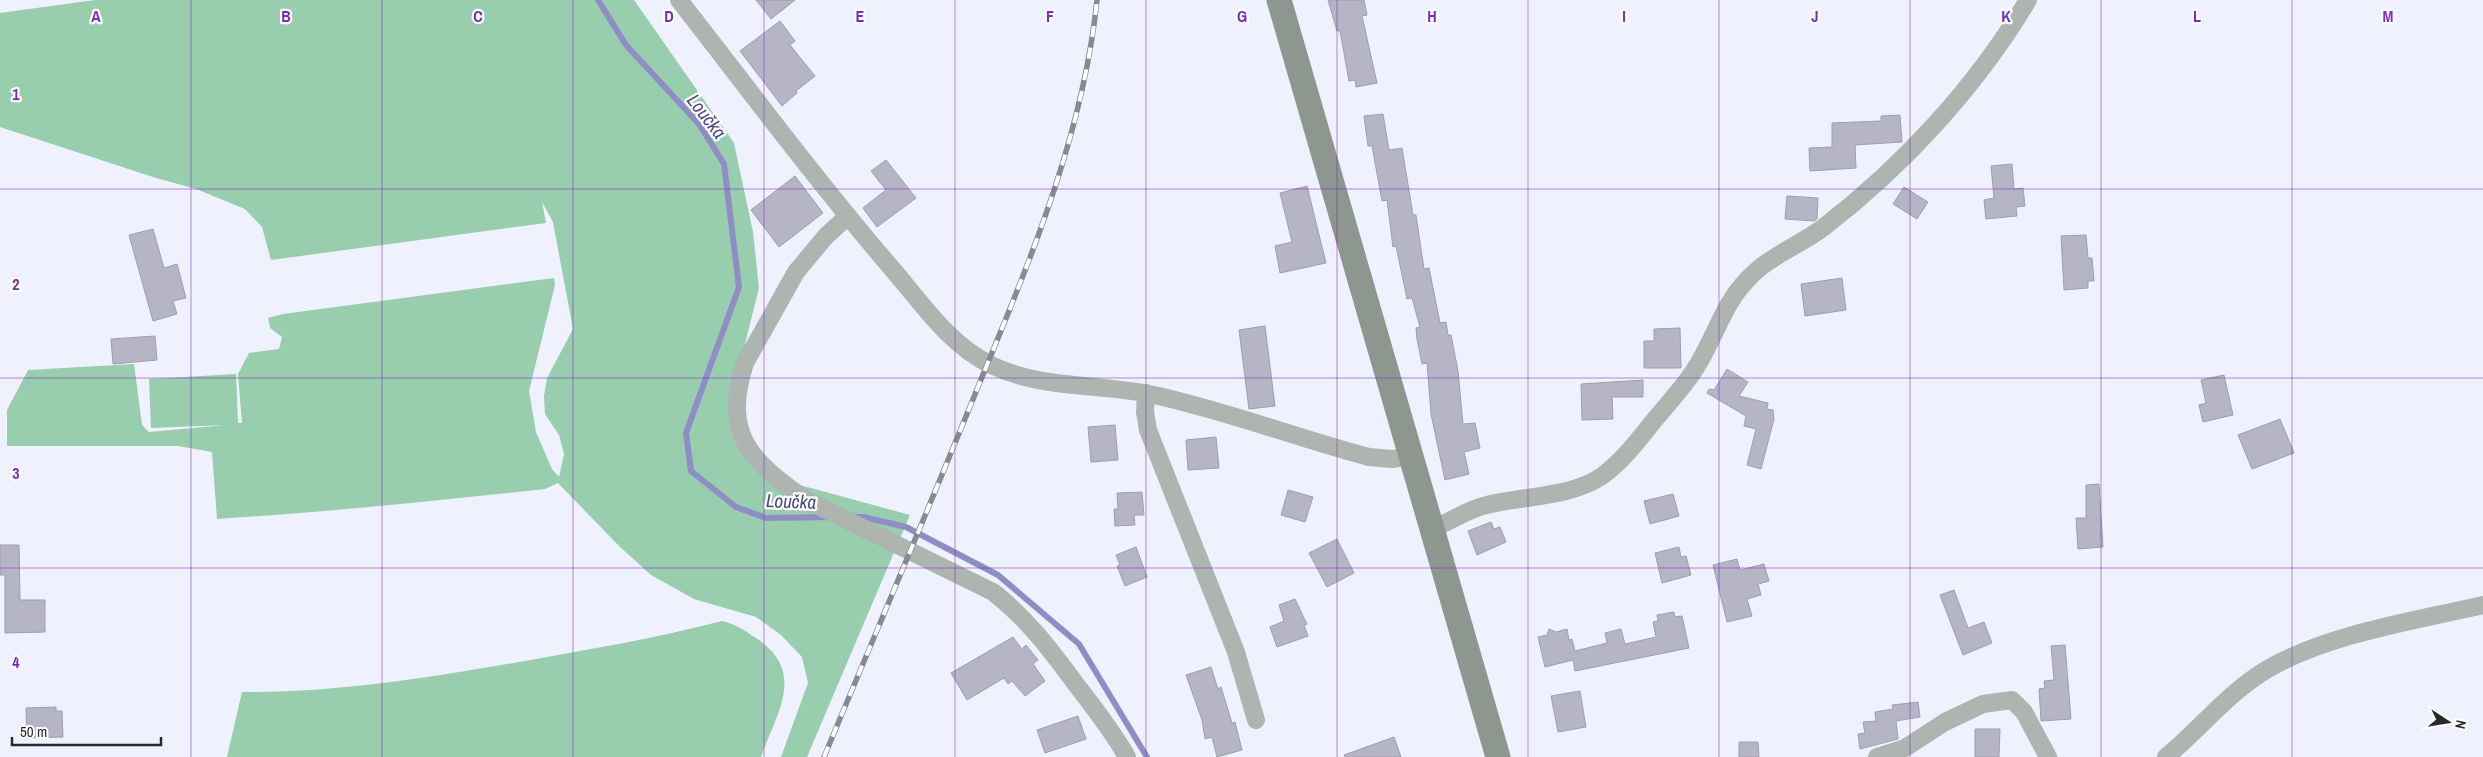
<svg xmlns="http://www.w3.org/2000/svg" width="2483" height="757" viewBox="0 0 2483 757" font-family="'Archivo Narrow',sans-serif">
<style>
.green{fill:#98cdae}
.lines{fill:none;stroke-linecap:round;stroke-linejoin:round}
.stream{stroke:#8f8dc5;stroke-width:6}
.building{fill:#b5b5c5;stroke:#9e9ead}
.minor{stroke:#aeb5b0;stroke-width:18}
.secondary{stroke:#8d9790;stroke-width:25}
.rail-casing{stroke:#898993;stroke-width:5.5}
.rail{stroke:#fff;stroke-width:4;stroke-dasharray:11;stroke-linecap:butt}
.grid{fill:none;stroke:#7b2cbf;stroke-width:1;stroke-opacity:0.55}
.labels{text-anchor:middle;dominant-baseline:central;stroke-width:4.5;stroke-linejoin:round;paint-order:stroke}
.water-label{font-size:19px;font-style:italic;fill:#4c458b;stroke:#fff}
.grid-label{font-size:16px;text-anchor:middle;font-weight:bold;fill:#7b2cbf;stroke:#fff;stroke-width:4.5;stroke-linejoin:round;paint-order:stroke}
</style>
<rect width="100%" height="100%" fill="#f0f1fe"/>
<!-- green -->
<g class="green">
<path d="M95,0H634L734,143L753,232L759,288L730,404L774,478L910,515L807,757H781L808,683L802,657L781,635L756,617L694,599L651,575L620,547L558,483L545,489C436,501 327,512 217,519L212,452L178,446H7V410L28,370L134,364L142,425L149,432L226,425L151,428L149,379L236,374L238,423H242L238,374L249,353L279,349L282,337L270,328L268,318L283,314L554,278L555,285L529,391L536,432L552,469L559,477L564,454L559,435L545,414L544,396L547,378L573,329L553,222L542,202L546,223L271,260L262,227L245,209L196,189L156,178L0,127V13Z"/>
<path d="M722,621C736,624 745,631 756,638C807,672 777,712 761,757H227L242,692C337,693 432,677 525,661C591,649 657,638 722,621Z"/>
</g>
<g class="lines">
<!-- stream -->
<g class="stream">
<path d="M598,0L626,45L699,124L724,164L739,287L686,433L691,471L736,507L766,518L830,517"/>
<path d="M853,517H863L906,527L998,575L1079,644L1147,757"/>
</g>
</g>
<!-- building -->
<g class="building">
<path d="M756,0H795L771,19Z"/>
<path d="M1328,0H1364L1367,15L1362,16L1377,83L1356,87L1355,80L1349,81L1340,31H1337Z"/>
<path d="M780,21L795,41L790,45L815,76L796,91L797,93L782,106L740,51Z"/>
<path d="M1383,114L1389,150L1402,148L1413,215H1416L1424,269L1429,268L1440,323L1446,322L1448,335H1451L1458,371L1463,424L1475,423L1480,448L1464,452L1469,474L1445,480L1431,414L1427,363L1422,364L1417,339L1416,328L1420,327L1412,298L1407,299L1396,246L1393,247L1387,200L1382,201L1372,146H1368L1364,116Z"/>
<path d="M1900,115L1902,142L1855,145L1856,168L1810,171L1809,148L1832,147V123L1881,121V116Z"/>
<path d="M886,160L916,198L877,227L863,208L886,190L871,171Z"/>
<path d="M2012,164L2014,189L2023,188L2025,206L2016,207L2017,216L1986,219L1984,200L1994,198L1991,166Z"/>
<path d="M795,176L823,213L779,247L751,210Z"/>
<path d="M1307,186L1326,263L1280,273L1275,246L1292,242L1280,193Z"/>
<path d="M1904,187L1928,202L1917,219L1893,204Z"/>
<path d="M1787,196L1818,198L1817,219L1814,221L1785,219Z"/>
<path d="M153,229L164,268L177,264L186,298L173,301L177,314L153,321L129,235Z"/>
<path d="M2086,235L2088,258H2092L2094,281H2088V288L2064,290L2061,236Z"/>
<path d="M1842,278L1846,310L1805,316L1801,284Z"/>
<path d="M1265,326L1275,406L1249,409L1239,330Z"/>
<path d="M1680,328L1681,368H1644V341H1654V329Z"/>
<path d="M155,336L157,360L113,364L111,339Z"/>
<path d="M1727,369L1748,382L1739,396L1768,403L1767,409L1773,410L1774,419L1761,469L1747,465L1756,429L1744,426L1746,416L1707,393L1709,389L1714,390Z"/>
<path d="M2224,375L2233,415L2203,422L2199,405L2206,403L2201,380Z"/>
<path d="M1643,380V397H1612L1613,419L1582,420L1581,384Z"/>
<path d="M2280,419L2294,453L2252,469L2238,435Z"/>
<path d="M1115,425L1118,460L1091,462L1088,427Z"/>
<path d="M1216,437L1219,468L1188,470L1186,440Z"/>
<path d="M2099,484L2103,547L2078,549L2076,518H2086V485Z"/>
<path d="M1288,490L1313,497L1305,522L1281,515Z"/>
<path d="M1142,492L1144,515H1134L1135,525L1115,526L1114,509H1118L1117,493Z"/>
<path d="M1673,494L1679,516L1650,524L1644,501Z"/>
<path d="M1491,522L1494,529L1500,527L1506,542L1477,555L1468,531Z"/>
<path d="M1337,539L1354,573L1327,587L1309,553Z"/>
<path d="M0,545H19L20,600H45V632L5,633V575H0Z"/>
<path d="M1136,547L1147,577L1125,586L1117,566L1120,565L1116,555Z"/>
<path d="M1679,547L1681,557L1686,556L1691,575L1662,583L1655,553Z"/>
<path d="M1737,559L1740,570L1764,564L1769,581L1758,584L1761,595L1747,599L1752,616L1727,622L1713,565Z"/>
<path d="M1954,590L1968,628L1984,622L1992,643L1963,655L1940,595Z"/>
<path d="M1295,599L1307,624L1304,625L1308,636L1277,647L1270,627L1284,621L1279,605Z"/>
<path d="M1674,612L1675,617L1682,616L1689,648L1575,671L1573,660L1545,667L1538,637L1547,635L1549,629L1556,632L1567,629L1569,640L1572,639L1575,651L1607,643L1605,633L1621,629L1625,644L1656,637L1653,622L1658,621L1657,615Z"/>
<path d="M1013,637L1022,649L1026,645L1038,660L1033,664L1045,681L1025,696L1012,681L1008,684L1004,678L967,700L951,673Z"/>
<path d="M2065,645L2071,719L2041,721L2039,689L2045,688L2044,681L2054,680L2051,646Z"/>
<path d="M1211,667L1218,689L1221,687L1232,723L1235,722L1242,750L1217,757L1212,737L1205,739L1202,720L1186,675Z"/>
<path d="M1580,691L1586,727L1558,732L1551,696Z"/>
<path d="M1918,702L1920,717L1896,721L1898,739L1860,749L1858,734L1865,733L1863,722L1876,721L1875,712L1893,709L1892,705Z"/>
<path d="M56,707V711H62L63,737L27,738L26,708Z"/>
<path d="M1078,716L1086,739L1045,753L1037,730Z"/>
<path d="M1975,729H2000L1999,757H1975Z"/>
<path d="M1394,737L1401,757H1345L1344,755Z"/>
<path d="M1739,742H1758L1759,757H1739Z"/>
</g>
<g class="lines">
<!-- minor -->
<g class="minor">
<path d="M679,0C750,91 819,184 894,271C923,305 950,345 991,365C1043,390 1100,383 1154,395C1227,411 1297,438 1369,457L1392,459L1413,456"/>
<path d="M848,216L826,236L796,272L745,363C722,435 750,460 806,500L993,592C1028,619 1052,652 1078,687C1095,709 1113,732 1127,757"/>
<path d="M1146,393L1145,412L1148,430L1236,652L1256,720"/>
<path d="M1434,528C1452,521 1468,509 1487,505C1522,496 1572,497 1602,476C1623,461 1640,438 1656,418C1672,399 1689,381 1701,359C1716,333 1725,303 1746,281C1768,256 1799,246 1824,227C1904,165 1976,87 2028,0"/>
<path d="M1877,757L1905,748L1945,722L1983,704L2012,700L2024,712L2048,757"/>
<path d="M2166,757C2200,729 2228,693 2266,670C2327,634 2414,621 2483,605"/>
</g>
<!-- secondary -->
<path class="secondary" d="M1279,0L1498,757"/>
<!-- rail casing -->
<g class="rail-casing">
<path id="rail" d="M824,757C876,632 929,508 980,382C1031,258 1083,135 1097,0"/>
</g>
<!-- rail -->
<use href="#rail" class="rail"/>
</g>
<!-- grid -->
<path class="grid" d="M191,0V757M382,0V757M573,0V757M764,0V757M955,0V757M1146,0V757M1337,0V757M1528,0V757M1719,0V757M1910,0V757M2101,0V757M2292,0V757M0,189H2483M0,378H2483M0,568H2483"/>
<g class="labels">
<!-- water labels -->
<g class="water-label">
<text transform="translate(707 116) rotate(52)">Loučka</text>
<text transform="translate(791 501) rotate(2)">Loučka</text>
</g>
</g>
<g class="grid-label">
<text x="96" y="22">A</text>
<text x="286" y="22">B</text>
<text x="478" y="22">C</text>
<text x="669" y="22">D</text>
<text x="860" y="22">E</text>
<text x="1050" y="22">F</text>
<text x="1242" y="22">G</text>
<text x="1432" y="22">H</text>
<text x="1624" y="22">I</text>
<text x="1815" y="22">J</text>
<text x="2006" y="22">K</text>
<text x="2197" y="22">L</text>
<text x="2388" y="22">M</text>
<text x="16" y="100">1</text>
<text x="16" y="290">2</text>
<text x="16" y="479">3</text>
<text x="16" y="668">4</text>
</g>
<!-- north arrow -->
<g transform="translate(2448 722) rotate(102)" stroke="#ffffff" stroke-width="4" paint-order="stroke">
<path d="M0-4L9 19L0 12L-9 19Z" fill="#28282e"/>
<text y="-8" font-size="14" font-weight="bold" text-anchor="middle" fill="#28282e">N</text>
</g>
<!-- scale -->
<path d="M12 737v8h149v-8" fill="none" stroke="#28282e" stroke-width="2.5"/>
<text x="20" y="737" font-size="15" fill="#28282e" stroke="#ffffff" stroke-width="4" paint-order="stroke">50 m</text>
</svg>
